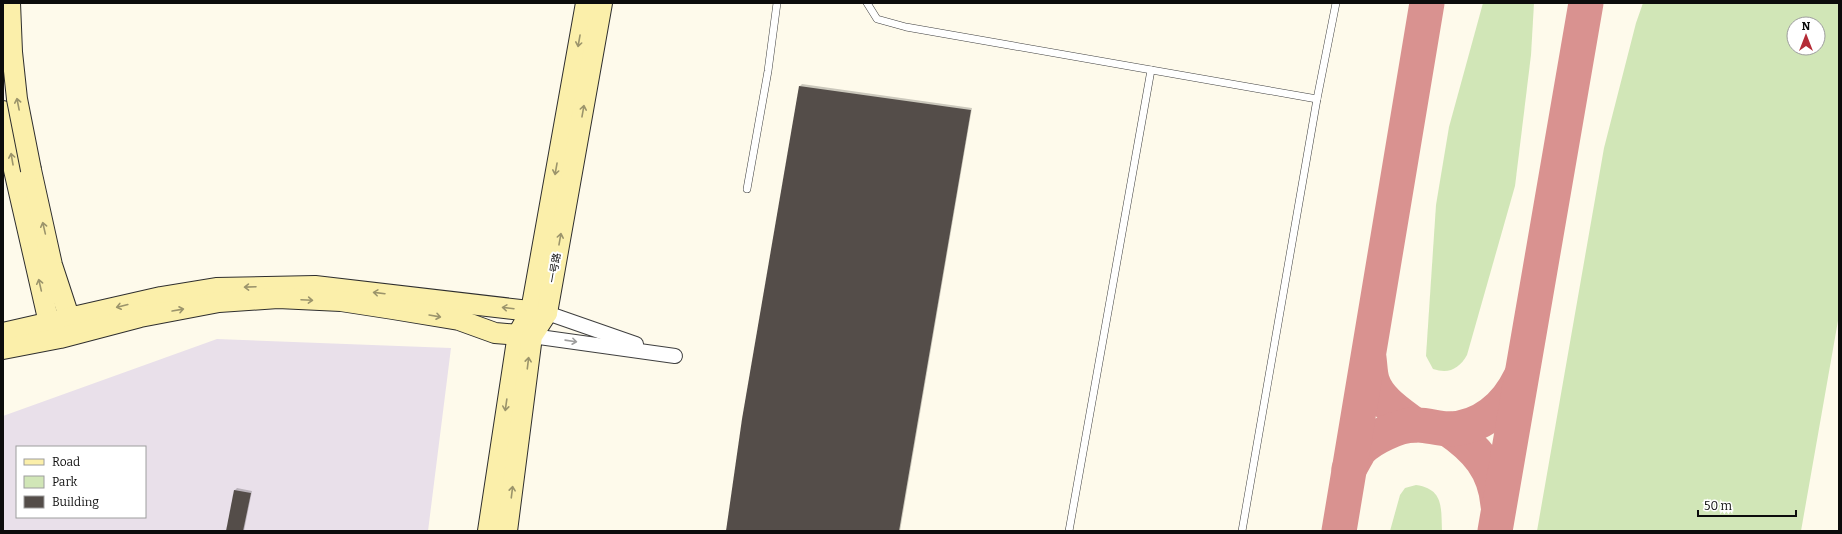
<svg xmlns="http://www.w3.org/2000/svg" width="1842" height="534" viewBox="0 0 1842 534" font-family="Bitter,'Noto Sans SC',serif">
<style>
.industrial{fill:#e9e0ea;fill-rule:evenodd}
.green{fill:#d1e6b7;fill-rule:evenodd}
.shadow{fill:#0003}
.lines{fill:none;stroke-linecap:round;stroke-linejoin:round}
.taxiway{stroke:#d99290;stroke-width:35}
.building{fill:#544d49}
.service-casing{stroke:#3f3f3f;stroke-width:8}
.minor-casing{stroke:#3f3f3f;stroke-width:16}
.secondary-casing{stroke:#2e2e2e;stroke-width:22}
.service{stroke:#fff;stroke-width:7}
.minor{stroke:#fff;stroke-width:14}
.secondary{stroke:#fbefaa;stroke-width:20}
.secondary-bridge-casing{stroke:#2e2e2e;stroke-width:22;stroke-linecap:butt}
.secondary-bridge{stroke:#fbefaa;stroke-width:20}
.oneway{stroke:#9b946b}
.oneway2{stroke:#9e9e9e}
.labels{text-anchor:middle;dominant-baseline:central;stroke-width:4;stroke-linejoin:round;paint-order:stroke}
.street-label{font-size:10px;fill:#0c0c0c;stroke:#fff}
</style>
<rect width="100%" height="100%" fill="#fefaeb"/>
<!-- industrial -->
<path class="industrial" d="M217,339L451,348L428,531H3V416ZM17,447H145V517H17Z"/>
<!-- green -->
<g class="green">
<path d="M1483,3H1534L1531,55L1515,186L1467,355C1459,369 1449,374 1433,369L1426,356L1436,205L1449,127Z"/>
<path d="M1643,3H1839V315L1801,531H1537L1604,148L1636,23ZM1794,24H1818V48H1794Z"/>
<path d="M1416,485C1444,489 1441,508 1442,531H1390L1400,495L1405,488Z"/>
</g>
<!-- shadow -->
<g class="shadow">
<path d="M802,84L972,108L900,531H727L800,86Z"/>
<path d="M237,488L252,491L244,531H227L235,490Z"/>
</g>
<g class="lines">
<!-- taxiway -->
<g class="taxiway">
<path d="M1369,358C1370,365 1370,373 1372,380C1378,400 1399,413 1415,425"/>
<path d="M1448,429C1476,448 1495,469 1498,505"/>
<path d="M1349,469C1353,463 1356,456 1360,450C1371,438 1399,425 1415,425C1426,424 1437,429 1449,429C1481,428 1506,407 1520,378"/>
<path d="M1339,531L1427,3"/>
<path d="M1495,531L1586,3"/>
</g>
</g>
<!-- building -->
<g class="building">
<path d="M799,86L971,110L899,531H726L742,419Z"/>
<path d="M234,490L251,493L243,531H226Z"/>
</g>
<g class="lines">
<!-- service casing -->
<g class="service-casing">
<g id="service">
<path d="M867,3L877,19L906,27L1317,99"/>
<path d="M747,189L768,71L777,3"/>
<path d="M1069,531L1151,70"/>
<path d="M1242,531L1317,99L1336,3"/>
</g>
</g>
<!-- minor casing -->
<g class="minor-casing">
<g id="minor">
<path d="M547,313L636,344"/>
<path d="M532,336L675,356"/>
</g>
</g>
<!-- secondary casing -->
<g class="secondary-casing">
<g id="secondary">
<path d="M3,111L14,170L52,336"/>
<path d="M31,170L52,265L74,332"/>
<path d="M3,333L161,297L216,288L315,286L547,313"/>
<path d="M3,349L60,338L140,317L219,302L278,298L341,301L393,309L459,320L495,333L530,336"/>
<path d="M488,531L518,334L531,311L586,3"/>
<path d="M507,531L532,336L547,313L602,3"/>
</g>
</g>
<!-- service -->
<use href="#service" class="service"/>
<!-- minor -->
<use href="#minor" class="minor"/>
<!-- secondary -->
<use href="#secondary" class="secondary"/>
<!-- secondary-bridge casing -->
<g class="secondary-bridge-casing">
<path id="secondary-bridge" d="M10,3L12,52L17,99L31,170"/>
</g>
<!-- secondary-bridge -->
<use href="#secondary-bridge" class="secondary-bridge"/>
</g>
<!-- one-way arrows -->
<defs><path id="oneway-shaft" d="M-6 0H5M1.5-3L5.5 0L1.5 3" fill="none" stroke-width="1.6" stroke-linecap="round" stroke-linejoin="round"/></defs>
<g class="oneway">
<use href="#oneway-shaft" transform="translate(579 41) rotate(100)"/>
<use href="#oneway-shaft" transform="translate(18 104) rotate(-101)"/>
<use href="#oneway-shaft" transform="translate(583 111) rotate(-80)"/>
<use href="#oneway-shaft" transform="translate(12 159) rotate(-100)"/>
<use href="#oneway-shaft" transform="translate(556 169) rotate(100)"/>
<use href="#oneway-shaft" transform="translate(44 228) rotate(-103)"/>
<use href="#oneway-shaft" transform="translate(560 239) rotate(-80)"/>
<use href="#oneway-shaft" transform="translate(40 285) rotate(-103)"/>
<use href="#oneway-shaft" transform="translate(250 287) rotate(178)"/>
<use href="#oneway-shaft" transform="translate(379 293) rotate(-173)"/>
<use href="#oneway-shaft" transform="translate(307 300) rotate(3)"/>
<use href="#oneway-shaft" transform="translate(122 306) rotate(166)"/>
<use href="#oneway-shaft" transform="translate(508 308) rotate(-173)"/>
<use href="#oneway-shaft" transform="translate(178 310) rotate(-10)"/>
<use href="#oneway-shaft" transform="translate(435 316) rotate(10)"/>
<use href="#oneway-shaft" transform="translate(528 363) rotate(-83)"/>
<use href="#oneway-shaft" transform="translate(506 405) rotate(98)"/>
<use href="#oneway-shaft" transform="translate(512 492) rotate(-83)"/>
</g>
<use class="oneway2" href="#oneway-shaft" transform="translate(571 341) rotate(8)"/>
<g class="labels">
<!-- street labels -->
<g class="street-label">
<text transform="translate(555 268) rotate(-80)">一号路</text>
</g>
</g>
<!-- border -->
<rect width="1842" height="534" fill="none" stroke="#0c0c0c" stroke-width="8"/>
<!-- legend -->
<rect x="16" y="446" width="130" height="72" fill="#ffffff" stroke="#9e9e9e"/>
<rect x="24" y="459" width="20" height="6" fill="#fbefaa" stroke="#9e9e9e"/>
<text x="52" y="466" font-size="12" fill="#0c0c0c">Road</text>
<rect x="24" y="476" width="20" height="12" fill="#d1e6b7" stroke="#9e9e9e"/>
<text x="52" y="486" font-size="12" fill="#0c0c0c">Park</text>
<rect x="24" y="496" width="20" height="12" fill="#544d49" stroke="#9e9e9e"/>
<text x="52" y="506" font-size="12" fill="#0c0c0c">Building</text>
<!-- north arrow -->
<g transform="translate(1806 36)"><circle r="19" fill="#ffffff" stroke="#9e9e9e"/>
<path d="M0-3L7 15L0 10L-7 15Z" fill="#b42b36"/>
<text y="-6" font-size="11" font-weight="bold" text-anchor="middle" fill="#0c0c0c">N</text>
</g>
<!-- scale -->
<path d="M1698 510v6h98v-6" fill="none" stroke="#0c0c0c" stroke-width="2"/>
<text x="1704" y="510" font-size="12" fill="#0c0c0c" stroke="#ffffff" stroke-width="3" paint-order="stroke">50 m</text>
</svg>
